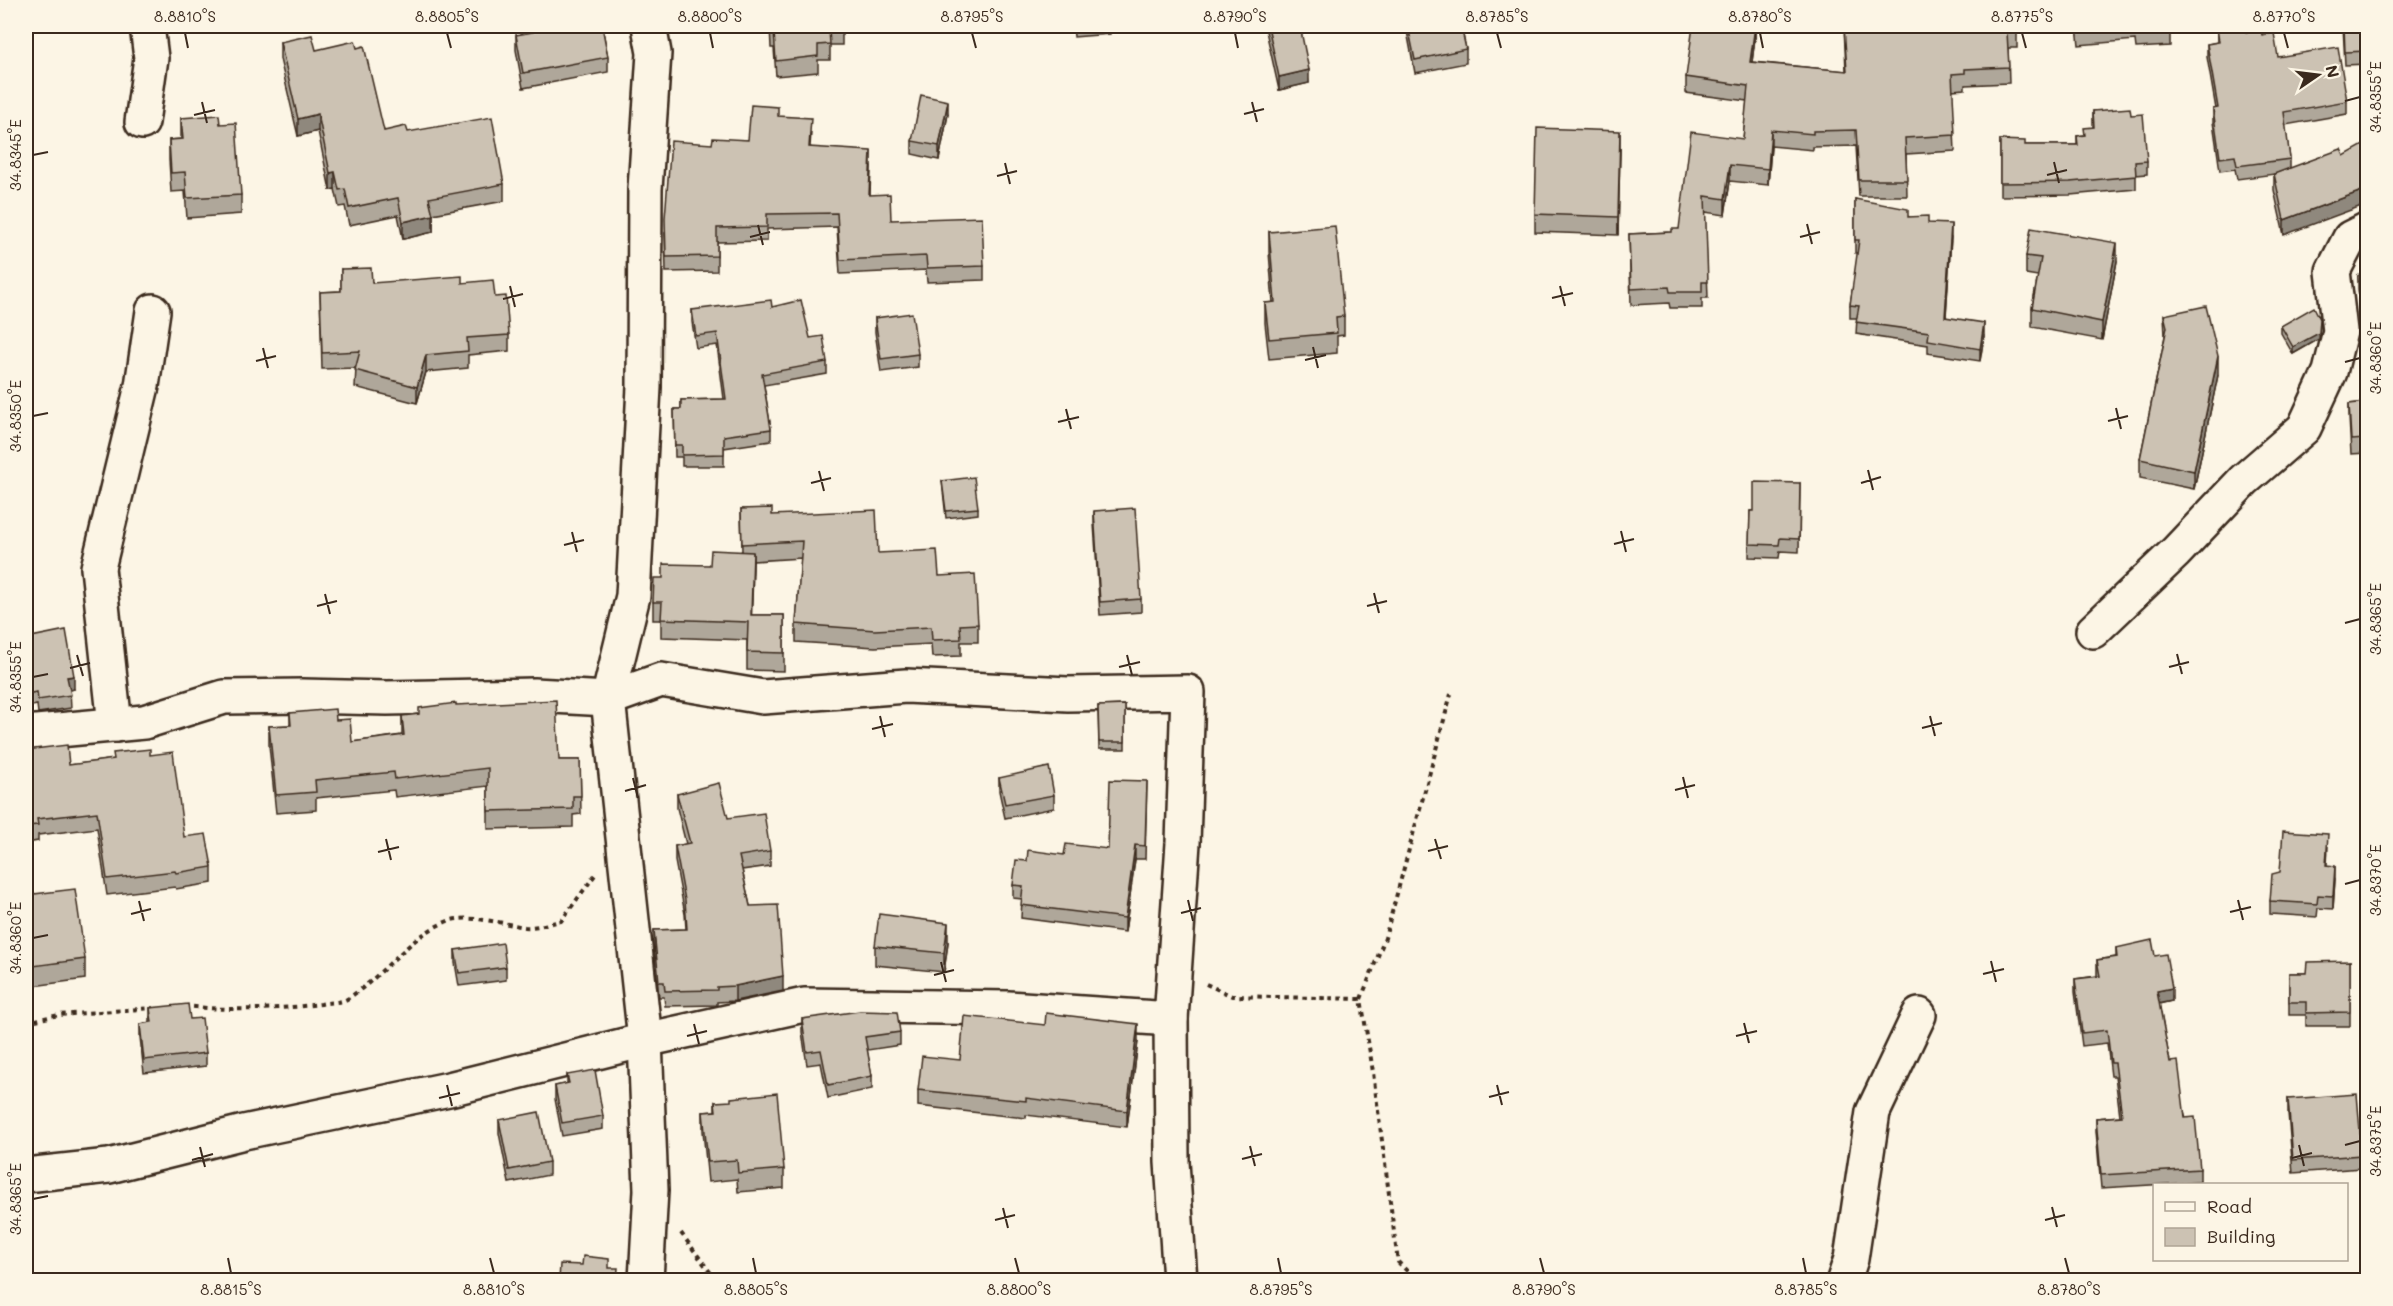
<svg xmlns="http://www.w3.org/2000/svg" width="2393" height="1306" viewBox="0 0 2393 1306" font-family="Mali,sans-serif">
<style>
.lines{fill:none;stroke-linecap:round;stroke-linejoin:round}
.minor-casing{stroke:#3b2a1e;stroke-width:38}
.path{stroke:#3b2a1e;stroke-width:4;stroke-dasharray:4.5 4.5;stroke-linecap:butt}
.minor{stroke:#fcf5e5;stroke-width:33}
.wall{fill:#afa79a;stroke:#3b2a1e;stroke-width:1.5}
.shaded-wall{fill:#8f887d;stroke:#3b2a1e;stroke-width:1.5}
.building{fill:#ccc2b3;stroke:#3b2a1e;stroke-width:1.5}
.ticks{fill:none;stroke:#3b2a1e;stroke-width:2}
.neatline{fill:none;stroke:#3b2a1e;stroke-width:2}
.ticks-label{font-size:15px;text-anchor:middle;fill:#3b2a1e}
</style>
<rect width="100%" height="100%" fill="#fcf5e5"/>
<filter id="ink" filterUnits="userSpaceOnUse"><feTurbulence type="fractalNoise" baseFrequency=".0167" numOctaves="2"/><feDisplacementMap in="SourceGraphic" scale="12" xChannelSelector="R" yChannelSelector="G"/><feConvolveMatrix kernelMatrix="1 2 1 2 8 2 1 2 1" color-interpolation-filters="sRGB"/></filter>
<g filter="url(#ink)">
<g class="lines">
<!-- minor casing -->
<g class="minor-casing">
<g id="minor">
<path d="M142,122L151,58L147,26"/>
<path d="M2093,631L2176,552L2244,480L2304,428L2330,372L2340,331L2333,271L2350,238L2368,229"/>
<path d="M115,725L98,568L142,386L153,311"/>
<path d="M26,733L144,722L224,697L302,696L387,698L534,695L608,699L661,680L763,697L906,686L1068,694L1188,692L1183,843L1171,1019L1172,1162L1180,1280"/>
<path d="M26,1175L109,1166L244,1132L449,1089L645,1040L804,1005L1008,1008L1171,1019"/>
<path d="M646,1280L651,1190L645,1040L608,699L633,596L644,387L645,189L654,53L649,26"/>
<path d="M1844,1280L1851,1259L1873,1112L1919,1015"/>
</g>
</g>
<!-- path -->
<g class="path">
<path d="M1206,984L1232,996L1361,999L1372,1065L1398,1262L1416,1280"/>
<path d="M1361,999L1385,938L1451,694"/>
<path d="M184,1006C233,1011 272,1010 321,1004C329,1002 340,1003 347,999C384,976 407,937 448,921C468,914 505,924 525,927C536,928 550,923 561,921L595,875"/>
<path d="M26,1022L59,1015L153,1008"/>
<path d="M681,1233L716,1280"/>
</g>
<!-- minor -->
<use href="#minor" class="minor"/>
</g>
<!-- wall -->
<g class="wall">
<path d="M529,26H602L608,57V72L523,88L516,50V35L530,33Z"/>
<path d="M770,26H842V45H830V60H818V72L776,76L774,48H771Z"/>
<path d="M1073,26H1110V34L1074,37Z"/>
<path d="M1266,26H1300L1309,83L1279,90L1266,31Z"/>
<path d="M1406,26H1461L1466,49V63L1415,73Z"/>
<path d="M1755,26V38L1752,62L1846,71L1844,26H2017V48H2008L2009,83L1965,85V89L1952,90L1955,151L1906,154L1907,196H1859L1856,146L1813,147V150L1771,146L1768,185L1730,181L1725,215L1705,212L1708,298H1702V308H1670L1669,303L1631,305L1629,234L1672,232L1679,229L1743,139L1747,101L1686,93V77Z"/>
<path d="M2077,26H2170V46L2136,48L2135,40L2079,45Z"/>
<path d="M2343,26H2367V64L2345,65Z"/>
<path d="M2217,28L2262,35L2278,57L2347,101V114L2285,125L2290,159V168L2284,235L2274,190V174L2237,179L2235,169L2220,171L2213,122V109H2216L2207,57V44L2217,42Z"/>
<path d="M280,42L316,50L357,48L384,131L408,132L504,184V201L433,214V232L403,239L398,215L349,225L345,206L339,207L335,189L330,190L318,131L298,136L280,59Z"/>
<path d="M2093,111L2131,115L2147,161V174L2136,175V189L2070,195L2000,196V140L2025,145H2077V136L2084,135L2093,127Z"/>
<path d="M948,114L939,160L912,154V141Z"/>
<path d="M778,116L811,133L810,147L871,166L870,195L891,220L984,266V280L927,282L926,270L840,274L837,227L767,229V241L717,242V271L666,272L665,233L712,144L748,140Z"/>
<path d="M181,118L220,124L241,195V214L187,218L185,191L171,192L169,160V140L181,139Z"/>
<path d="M1620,149L1618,235L1535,232V214Z"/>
<path d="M1855,199L1928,223L1951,237L1946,317L1984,336L1980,361L1928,353V345L1856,334L1857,318H1850V305L1858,253H1855Z"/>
<path d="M1269,232L1344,316V335L1337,336V353L1269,359L1265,323V303H1273L1269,252Z"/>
<path d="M2026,256L2117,261L2102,340L2032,327V308L2038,276L2026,274Z"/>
<path d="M341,269L372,283H462L495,297L509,335V351L468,355V368L426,372L417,403L355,387L356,368L322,369L320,292L341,291Z"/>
<path d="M2367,271V344H2364L2358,289V276Z"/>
<path d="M772,307L810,338L827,362V374L764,385L771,429V441L724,448V466H682V457H675L674,409H681V400L724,399L717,345L696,348L692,322V310Z"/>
<path d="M2164,315L2218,375L2194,489L2140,478V459L2165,336Z"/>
<path d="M875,318L918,354V367L881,372L875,332Z"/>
<path d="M2320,325L2319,339L2293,354L2281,333V326Z"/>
<path d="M2367,402V453L2351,454L2349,417V404Z"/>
<path d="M942,481L978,508V514L946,518Z"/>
<path d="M1800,483L1799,552L1780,551L1779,558L1749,557L1750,511H1754Z"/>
<path d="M741,509L772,515L939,576L978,624V642H961V656L932,657L931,644L875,647L796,642V624L801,558L753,561L751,615H784V671L747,670V640L661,637V620H653V602L663,578L710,565L742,551Z"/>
<path d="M1094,511L1141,599V612L1100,615L1094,524Z"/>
<path d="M26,633L31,637L74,689L70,690L71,708L38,713L37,705L26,707Z"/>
<path d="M456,705L559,760H580L581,814L573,815V827L488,829V786L395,797L394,790L316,798V810L276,813L269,745V726L290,725V713L336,720L352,742L402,735V716L419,714Z"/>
<path d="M1125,705V749H1099L1098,706Z"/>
<path d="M26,750L69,765L150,755L184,837L212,867V883L176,889L175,887L107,895L97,828L38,835V841L26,843Z"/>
<path d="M999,778L1054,795V808L1005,818L999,791Z"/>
<path d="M1147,781L1145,859H1135L1125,932L1021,918L1022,899L1013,898V885L1027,861L1108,849Z"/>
<path d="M677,794L728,818L770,851V866L742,870L750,906L783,991L735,1001L717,1002V1005L665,1006L664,997H659L654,945V930L686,929L685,914L675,861V846L686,844L677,808Z"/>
<path d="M2328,847L2327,865L2335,879L2333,909L2318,908L2317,917L2270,914V901L2280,872Z"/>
<path d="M26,895L85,959V979L26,987Z"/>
<path d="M948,942L944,972L875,965V946Z"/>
<path d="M2116,948L2155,956L2172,1001L2159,1004L2170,1062L2200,1169V1182L2101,1188L2096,1131V1118L2120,1116L2115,1076H2111L2107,1043L2082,1046L2075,992V979L2097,976V960L2116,957Z"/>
<path d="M455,950L506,967V980L459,986L455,963Z"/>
<path d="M2350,961V1026H2306V1015H2289V973H2306Z"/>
<path d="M150,1008L190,1019L206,1053V1066L144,1073L140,1037V1024L150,1022Z"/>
<path d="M802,1019L900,1032V1045L867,1050L872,1076V1089L828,1098L821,1063L807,1065L802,1032Z"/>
<path d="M1138,1041L1127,1127L1026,1115V1118L918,1106V1090Z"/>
<path d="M567,1075L603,1116V1129L562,1136L555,1099V1086L567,1084Z"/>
<path d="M2288,1099L2362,1155V1168L2293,1173L2288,1113Z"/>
<path d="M715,1102L784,1169V1188L738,1192L737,1179L708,1182L703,1131V1112L715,1111Z"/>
<path d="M499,1120L549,1162V1175L509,1183L499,1133Z"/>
</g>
<!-- shaded-wall -->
<g class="shaded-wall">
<path d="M1755,26V38L1750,78V62Z"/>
<path d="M1309,70V83L1279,90V77Z"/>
<path d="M948,101V114L939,160V146Z"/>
<path d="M318,114V131L298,136V119Z"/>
<path d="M1771,130V146L1768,185V169Z"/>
<path d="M1620,131V149L1618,235V217Z"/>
<path d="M871,151V166L869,210V195Z"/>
<path d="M1730,165V181L1725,215V199Z"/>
<path d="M335,172V189L330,190V173Z"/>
<path d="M2367,189V204L2284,235V220Z"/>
<path d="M433,215V232L403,239V222Z"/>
<path d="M1951,224V237L1945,330V317Z"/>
<path d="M2117,243V261L2102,340V322Z"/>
<path d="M2320,319L2319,339L2293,354V347Z"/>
<path d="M1984,323V336L1980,361V349Z"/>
<path d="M426,355V372L417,403V387Z"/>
<path d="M2218,356V375L2194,489V471Z"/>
<path d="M753,552V570L751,633V615Z"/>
<path d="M74,676V689L67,691V677Z"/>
<path d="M1135,845V859L1125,932V918Z"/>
<path d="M2335,866V879L2333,909V896Z"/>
<path d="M948,923V942L944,972V953Z"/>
<path d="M783,976V991L735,1001V986Z"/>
<path d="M2172,988V1001L2157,1004V991Z"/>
<path d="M1138,1024V1041L1127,1127V1111Z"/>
</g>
<!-- building -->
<g class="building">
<path d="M532,26H602L608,57L523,73L516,35L533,32Z"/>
<path d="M771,26H842V29L829,30L830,44L818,45V56L776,61L774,32L771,33Z"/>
<path d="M1268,26H1300L1309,70L1279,77Z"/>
<path d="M1408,26H1461L1466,49L1415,60Z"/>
<path d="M1693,26H1755L1750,62L1847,71L1844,26H2017V32H2007L2009,67L1965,69V73L1952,74L1955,135L1905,138L1907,180H1859L1856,130L1813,131V134L1771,130L1768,169L1730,165L1725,199L1705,196L1708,282H1702V292H1670L1669,287L1631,289L1629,234L1672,232V229H1679L1691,132L1743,139L1748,86L1686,77Z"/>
<path d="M2078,26H2132L2079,30Z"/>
<path d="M2135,26H2170V30L2136,33Z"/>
<path d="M2231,26H2245L2246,32L2261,30L2262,35L2274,33L2278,57L2338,47L2347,101L2284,112L2290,159L2237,166L2235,156L2220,158L2213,109L2218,108L2207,44L2219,42L2217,28Z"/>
<path d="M2344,26H2367V51L2345,52Z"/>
<path d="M312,35L316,50L355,41L357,48L364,46L384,131L406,126L408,132L492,117L504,184L429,198L433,215L403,222L398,198L349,208L345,189L339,190L335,172L330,173L318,114L298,119L280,42Z"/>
<path d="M921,95L948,101L939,146L912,141Z"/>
<path d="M751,105L778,107V116L811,118L809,147L871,151L869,195L890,194L891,220L982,217L984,266L927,268L926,256L840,260L837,213L767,214V227L717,228V256L666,257L665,218L671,141L712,144L713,138L748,140Z"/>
<path d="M2130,108L2131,115L2143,114L2147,161L2135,162L2136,176L2070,182L2000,183V140L2025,141V145H2078L2077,136L2085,135L2084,128L2094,127L2093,111Z"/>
<path d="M219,115L220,124L236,123L241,195L187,198L185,172L171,173L169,140L183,139L181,118Z"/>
<path d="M1537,128L1620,131L1618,217L1535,214Z"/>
<path d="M2367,143V189L2284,220L2274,174L2341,149L2344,156Z"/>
<path d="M1855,199L1908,209V217L1928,216V223L1951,224L1945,317L1984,323L1980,349L1928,340L1929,332L1856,322L1859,306L1850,305L1859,240H1855Z"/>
<path d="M1335,226L1344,316L1336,317L1337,333L1269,339L1265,303L1275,302L1269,232Z"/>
<path d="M2031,228L2117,243L2102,322L2032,308L2041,258L2026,256Z"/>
<path d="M371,268L372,283L462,276V283L493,280L495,297L506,296L509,335L467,338L468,351L426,355L417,387L355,370L360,351L322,353L320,292L341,291V269Z"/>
<path d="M2367,271V331H2364L2358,276Z"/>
<path d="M771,300L772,307L801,300L810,338L823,336L827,362L762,374L771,429L724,436V454L682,455V445H675L674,409H681V400L726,399L717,333L696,336L692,310Z"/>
<path d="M2206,306L2218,356L2194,471L2140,459L2167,327L2164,315Z"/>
<path d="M2314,307L2320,319L2319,333L2293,347L2281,326Z"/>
<path d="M912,313L918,354L881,359L875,318Z"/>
<path d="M2367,402V439L2351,440L2349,404Z"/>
<path d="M974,477L978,508L946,511L942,481Z"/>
<path d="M1754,482L1800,483L1799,539L1780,538L1779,545L1749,544L1750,511H1754Z"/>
<path d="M772,508V515L876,510L878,553L937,550L939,576L975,574L978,624L960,625L961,639L932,640L931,627L875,630L796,624L802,541L742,544L741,509Z"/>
<path d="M1135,508L1141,599L1100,602L1094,511Z"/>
<path d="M711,550L753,552L751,615H784V653L747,652L748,622L661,619L662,602H653L654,578H663V564L710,565Z"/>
<path d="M66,630L74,676L67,677L71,695L38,700L37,692L26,694V633L30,632L31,637Z"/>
<path d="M556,700L559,760H580L581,796H573V809L488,811V768L395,779L394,772L315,780L316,792L276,795L269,726L291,725L290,713L335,709L336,720L350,719L352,742L404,735L402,716L419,714V708L456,703V705Z"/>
<path d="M1125,705V742H1099L1098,706Z"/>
<path d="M67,745L69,765L114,759L113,753L150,749V755L173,752L184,837L206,834L212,867L176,873L175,871L107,879L97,812L37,819L38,825L26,826V750Z"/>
<path d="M1049,767L1054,795L1005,804L999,778Z"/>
<path d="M1110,780L1147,781L1145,846L1135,845L1125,918L1021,905L1023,886L1013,885L1016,860L1027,861L1028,850L1064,855L1066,844L1108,849Z"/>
<path d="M719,783L728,818L764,813L770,851L739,856L750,906L778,905L783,976L735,986L717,987V990L665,991L664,982H659L654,930L687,929L685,900L675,846L690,843L677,794Z"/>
<path d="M2283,831L2328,834L2326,865L2335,866L2333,896L2318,895L2317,904L2270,901L2272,874L2280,872Z"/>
<path d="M75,889L85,959L26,967V895Z"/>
<path d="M879,914L948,923L944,953L875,946Z"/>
<path d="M2152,940L2155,956L2166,954L2172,988L2157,991L2170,1062L2178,1061L2185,1118L2195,1117L2200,1169L2101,1175L2096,1118L2122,1116L2115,1063H2111L2107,1030L2082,1033L2075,979L2100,976L2097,960L2117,957L2116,948Z"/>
<path d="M503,943L506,967L459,973L455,950Z"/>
<path d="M2350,961V1012L2306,1013V1002H2289V973H2306L2307,962Z"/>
<path d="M188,1004L190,1019L202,1018L206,1053L144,1060L140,1024L152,1022L150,1008Z"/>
<path d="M860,1011L897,1012L900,1032L865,1037L872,1076L828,1085L821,1050L807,1052L802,1019Z"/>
<path d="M1046,1013L1138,1024L1127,1111L1026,1098V1101L918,1090L922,1056L960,1060L964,1016L1045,1025Z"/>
<path d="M595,1070L603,1116L562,1123L555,1086L569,1083L567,1075Z"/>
<path d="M777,1093L784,1169L738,1173L737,1160L708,1162L703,1112L716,1111L715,1102L731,1101V1098Z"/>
<path d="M2357,1094L2362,1155L2293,1160L2288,1099Z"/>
<path d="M539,1112L549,1162L509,1170L499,1120Z"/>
<path d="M583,1256L609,1259V1268H618L617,1281H559L560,1264L582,1265Z"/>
</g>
</g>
<!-- ticks -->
<path class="ticks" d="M185,33L188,48M447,33L451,48M710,33L713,48M972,33L976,48M1235,33L1238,48M1497,33L1501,48M1760,33L1763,48M2022,33L2026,48M2284,33L2288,48M2345,101L2360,97M202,102L207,123M1252,102L1257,122M1244,114L1264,109M194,115L215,110M33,155L48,152M2054,162L2059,183M1005,163L1010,184M2047,175L2067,170M997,176L1017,171M1807,224L1812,244M758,225L763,245M750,237L770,232M1800,237L1820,232M510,286L515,307M1560,286L1565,306M1552,298L1573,293M503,299L523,294M1313,347L1318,368M263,348L268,368M1305,360L1326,355M256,361L276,356M2345,362L2360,358M2116,408L2121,429M1066,409L1071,429M33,416L48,413M2108,421L2128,416M1058,422L1079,417M1868,470L1873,490M819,471L824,491M811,483L831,478M1861,483L1881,477M1621,531L1626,552M572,532L577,552M1614,544L1634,539M564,545L584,540M1374,593L1379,613M325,594L330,614M317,606L337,601M1367,606L1387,601M2345,623L2360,619M2177,654L2182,674M77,655L83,676M1127,655L1132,675M1119,667L1140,662M2169,667L2189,662M70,668L90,663M33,677L48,674M880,716L885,737M1930,716L1935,736M1922,728L1942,723M872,729L893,724M1683,777L1688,798M633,778L638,798M1675,790L1695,785M625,791L646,785M386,839L391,860M1435,839L1441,859M1428,851L1448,846M378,852L399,847M2345,884L2360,880M1188,900L1193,921M2238,900L2243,920M139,901L144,921M2230,912L2251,907M1181,913L1201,908M131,914L151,909M33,938L48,935M1991,961L1996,982M941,962L946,982M1983,974L2004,969M934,975L954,970M1744,1023L1749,1043M694,1024L699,1044M687,1036L707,1031M1736,1036L1757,1031M447,1085L452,1106M1497,1085L1502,1105M1489,1097L1509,1092M439,1098L460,1093M2299,1145L2304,1166M2345,1145L2360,1141M1250,1146L1255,1166M200,1147L205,1167M2292,1158L2312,1153M1242,1159L1262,1154M192,1160L213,1154M33,1199L48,1196M2052,1207L2057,1227M1003,1208L1008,1228M995,1220L1015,1215M2045,1220L2065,1215M228,1258L231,1273M490,1258L494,1273M753,1258L756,1273M1015,1258L1019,1273M1278,1258L1281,1273M1540,1258L1544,1273M1803,1258L1806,1273M2065,1258L2069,1273"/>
<!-- margin -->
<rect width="2393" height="1306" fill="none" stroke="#fcf5e5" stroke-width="66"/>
<!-- legend -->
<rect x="2153" y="1183" width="195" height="78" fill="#fcf5e5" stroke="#afa495" stroke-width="1.5"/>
<rect x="2165" y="1202" width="30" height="9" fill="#fcf5e5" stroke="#afa495" stroke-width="1.5"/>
<text x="2207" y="1213" font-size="18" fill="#3b2a1e">Road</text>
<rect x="2165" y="1228" width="30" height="18" fill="#ccc2b3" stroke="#afa495" stroke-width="1.5"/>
<text x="2207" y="1243" font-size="18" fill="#3b2a1e">Building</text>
<!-- north arrow -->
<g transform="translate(2318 75) rotate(76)" stroke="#fcf5e5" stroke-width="4.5" paint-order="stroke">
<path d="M0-4.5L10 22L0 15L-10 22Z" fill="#3b2a1e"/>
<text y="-9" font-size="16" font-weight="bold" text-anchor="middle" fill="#3b2a1e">N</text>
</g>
<rect x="33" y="33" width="2327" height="1240" class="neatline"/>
<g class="ticks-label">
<text x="185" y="22">8.8810°S</text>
<text x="447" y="22">8.8805°S</text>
<text x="710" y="22">8.8800°S</text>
<text x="972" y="22">8.8795°S</text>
<text x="1235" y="22">8.8790°S</text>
<text x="1497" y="22">8.8785°S</text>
<text x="1760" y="22">8.8780°S</text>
<text x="2022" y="22">8.8775°S</text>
<text x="2284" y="22">8.8770°S</text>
<text transform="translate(2376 97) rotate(-90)" y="5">34.8355°E</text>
<text transform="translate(16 155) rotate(-90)" y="5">34.8345°E</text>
<text transform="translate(2376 358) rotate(-90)" y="5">34.8360°E</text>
<text transform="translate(16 416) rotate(-90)" y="5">34.8350°E</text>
<text transform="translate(2376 619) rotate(-90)" y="5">34.8365°E</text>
<text transform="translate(16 677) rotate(-90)" y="5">34.8355°E</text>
<text transform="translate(2376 880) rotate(-90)" y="5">34.8370°E</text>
<text transform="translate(16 938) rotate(-90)" y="5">34.8360°E</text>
<text transform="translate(2376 1141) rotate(-90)" y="5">34.8375°E</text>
<text transform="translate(16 1199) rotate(-90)" y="5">34.8365°E</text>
<text x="231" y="1295">8.8815°S</text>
<text x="494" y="1295">8.8810°S</text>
<text x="756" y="1295">8.8805°S</text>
<text x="1019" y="1295">8.8800°S</text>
<text x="1281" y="1295">8.8795°S</text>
<text x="1544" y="1295">8.8790°S</text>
<text x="1806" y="1295">8.8785°S</text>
<text x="2069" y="1295">8.8780°S</text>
</g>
</svg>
